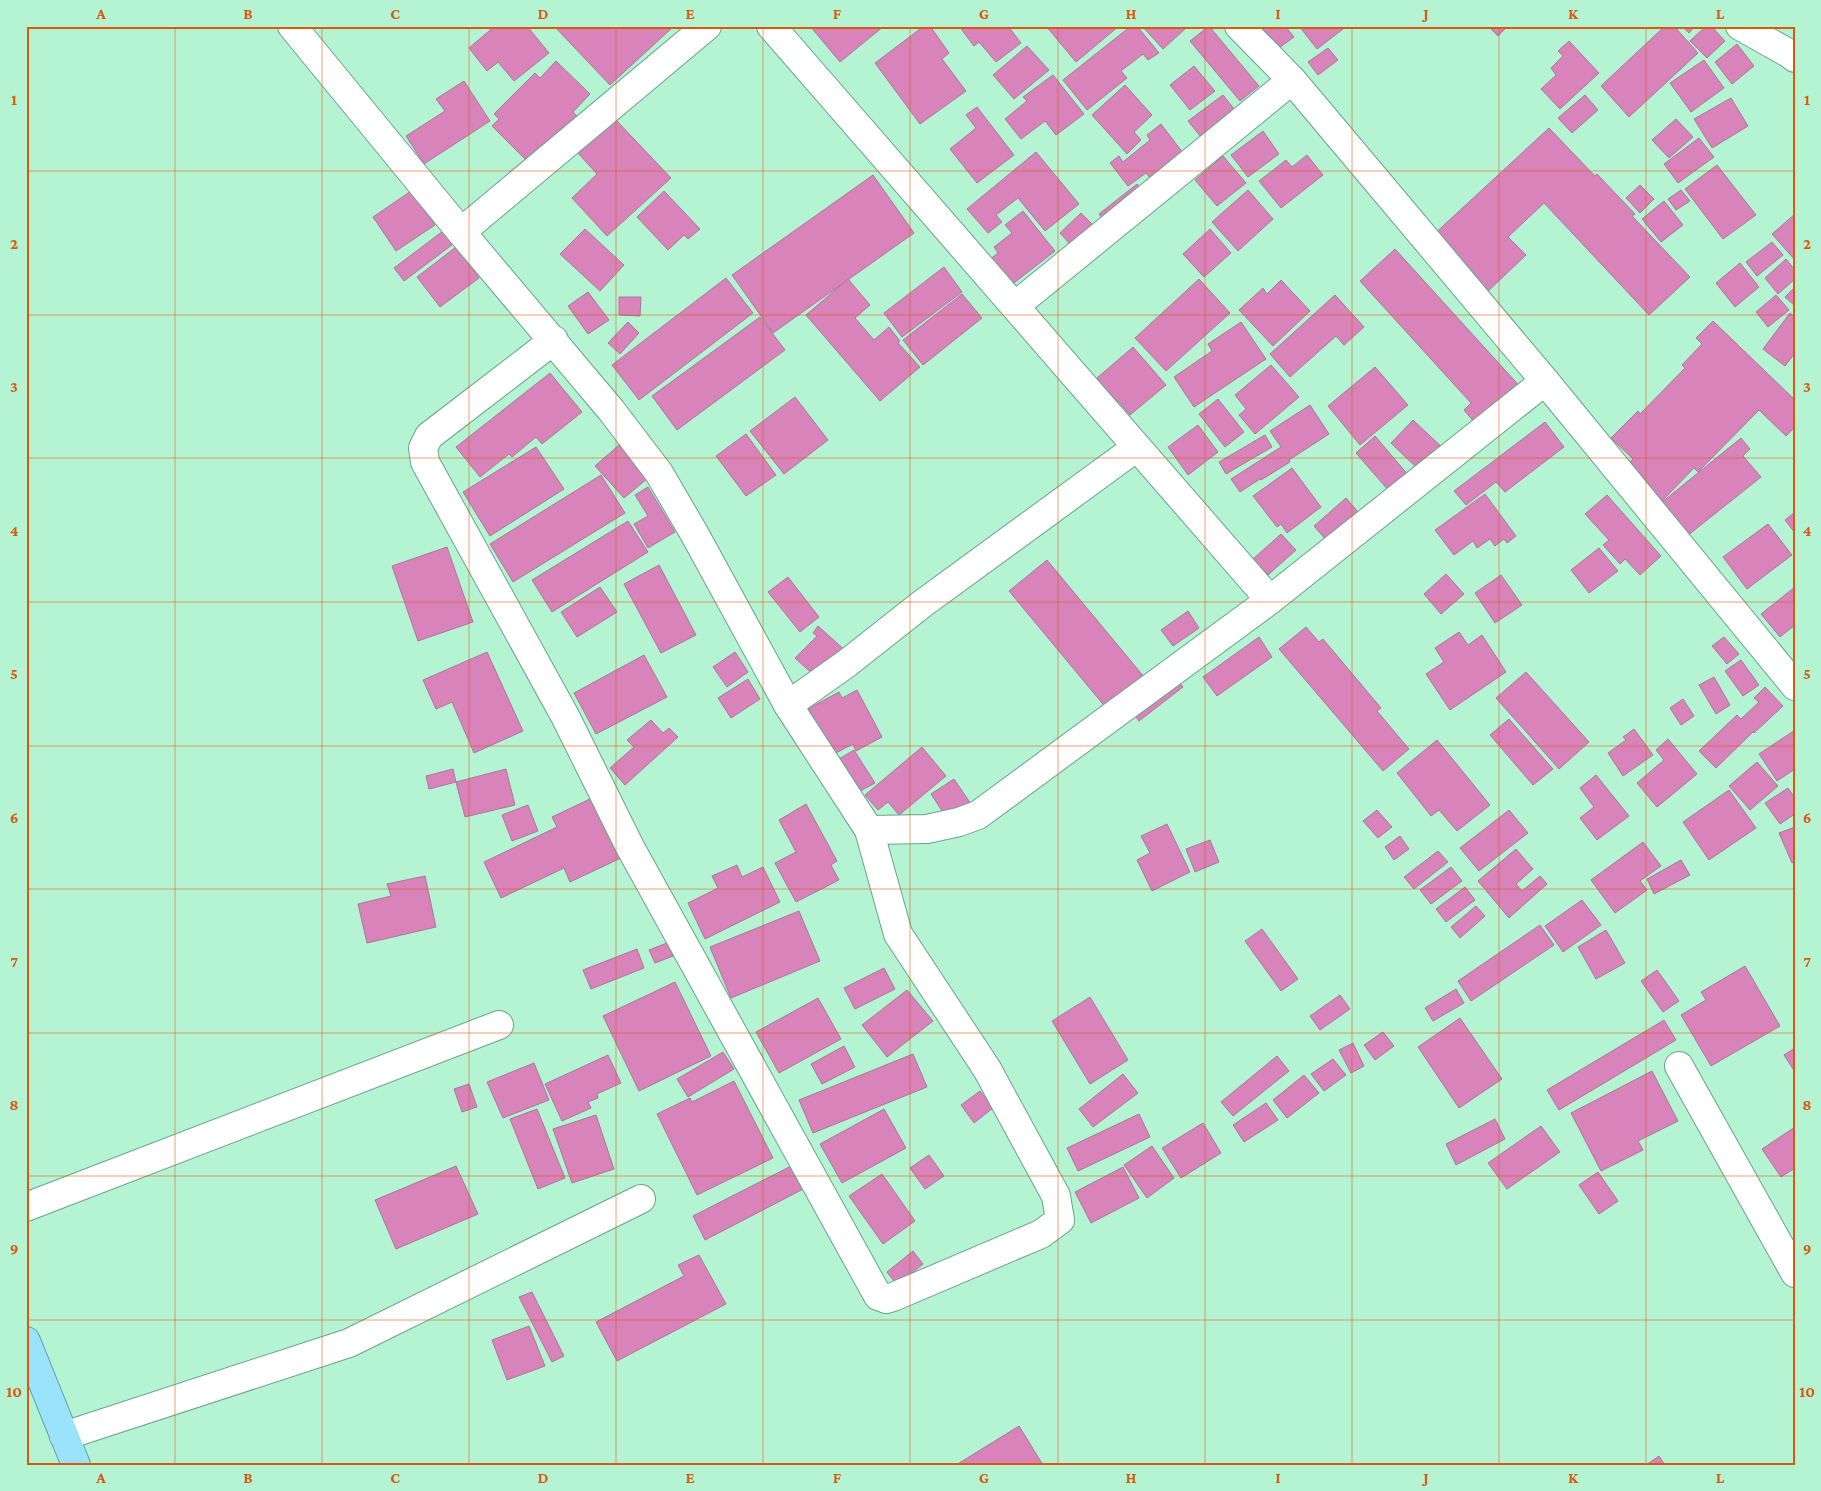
<svg xmlns="http://www.w3.org/2000/svg" width="1821" height="1491" viewBox="0 0 1821 1491" font-family="'Crimson Pro',serif">
<style>
.building{fill:#d884ba;stroke:#ab7797}
.lines{fill:none;stroke-linecap:round;stroke-linejoin:round}
.minor-casing{stroke:#68a486;stroke-width:30}
.trunk-casing{stroke:#5b9ead;stroke-width:30}
.minor{stroke:#fff;stroke-width:28}
.trunk{stroke:#9be3fa;stroke-width:28}
.grid{fill:none;stroke:#dd570d;stroke-width:1;stroke-opacity:0.55}
.neatline{fill:none;stroke:#dd570d;stroke-width:2}
.grid-label{font-size:16px;text-anchor:middle;font-weight:bold;fill:#dd570d}
</style>
<rect width="100%" height="100%" fill="#b5f4d3"/>
<!-- building -->
<g class="building">
<path d="M495,26H527L549,53L514,81L498,62L487,71L469,48Z"/>
<path d="M554,26H673V27L610,85Z"/>
<path d="M810,26H884L840,62Z"/>
<path d="M924,26H930L949,53L942,59L966,91L920,124L875,63Z"/>
<path d="M959,26H1008L1021,43L996,62L979,42L974,46Z"/>
<path d="M1046,26H1119L1076,62Z"/>
<path d="M1131,26H1137L1159,53L1148,60L1143,54L1121,71L1127,78L1087,110L1063,80Z"/>
<path d="M1142,26H1184L1186,28L1163,49Z"/>
<path d="M1209,26L1259,86L1240,101L1190,41Z"/>
<path d="M1257,26H1285L1294,37L1275,51Z"/>
<path d="M1299,26H1347L1317,49Z"/>
<path d="M1488,26H1508L1498,36Z"/>
<path d="M1665,26H1674L1698,53L1629,117L1601,86Z"/>
<path d="M1682,26H1695L1689,33Z"/>
<path d="M1706,26H1711L1725,41L1707,58L1690,41Z"/>
<path d="M1569,41L1599,73L1560,109L1541,89L1556,75L1551,68L1563,56L1558,51Z"/>
<path d="M1737,44L1754,66L1732,84L1715,62Z"/>
<path d="M1027,46L1049,70L1014,99L993,75Z"/>
<path d="M1328,48L1338,60L1318,75L1308,62Z"/>
<path d="M1704,60L1724,88L1691,112L1670,83Z"/>
<path d="M556,61L590,94L573,112L579,118L528,162L492,126L499,119L494,114L535,73L540,78Z"/>
<path d="M1194,66L1215,91L1190,110L1170,85Z"/>
<path d="M1053,75L1084,114L1056,135L1045,121L1021,139L1005,119L1027,101L1023,97Z"/>
<path d="M464,81L490,121L424,164L406,136L445,111L436,99Z"/>
<path d="M1125,85L1152,115L1134,132L1141,140L1127,154L1092,115Z"/>
<path d="M1223,95L1235,110L1201,137L1188,121Z"/>
<path d="M1585,95L1598,110L1572,133L1558,118Z"/>
<path d="M1731,98L1748,126L1712,148L1694,119Z"/>
<path d="M977,107L1014,155L977,183L950,149L976,128L966,115Z"/>
<path d="M615,119L671,178L607,236L572,198L597,174L578,153Z"/>
<path d="M1676,119L1693,137L1669,158L1652,140Z"/>
<path d="M1161,124L1183,153L1150,178L1146,173L1128,186L1110,163L1119,156L1123,162L1150,140L1147,135Z"/>
<path d="M1549,128L1595,176L1597,174L1635,214L1632,216L1690,277L1649,315L1544,203L1508,237L1526,255L1484,295L1430,238Z"/>
<path d="M1263,131L1279,154L1248,177L1231,155Z"/>
<path d="M1699,138L1714,157L1678,183L1664,164Z"/>
<path d="M1036,152L1079,204L1045,231L1018,198L996,215L1002,222L988,233L967,209Z"/>
<path d="M1307,155L1323,175L1281,208L1259,181L1286,160L1292,167Z"/>
<path d="M1223,156L1246,183L1217,206L1195,180Z"/>
<path d="M1717,165L1756,215L1723,239L1685,189Z"/>
<path d="M873,175L914,233L773,333L732,275Z"/>
<path d="M1137,184L1147,195L1108,226L1099,214Z"/>
<path d="M1640,185L1654,199L1640,213L1626,198Z"/>
<path d="M1248,190L1273,219L1238,251L1212,222Z"/>
<path d="M1681,190L1690,201L1676,210L1668,199Z"/>
<path d="M411,191L435,225L396,251L373,217Z"/>
<path d="M664,191L700,229L688,239L684,235L668,250L637,217Z"/>
<path d="M1664,201L1683,225L1661,242L1642,219Z"/>
<path d="M1023,211L1055,251L1010,286L989,260L998,253L994,247L1012,233L1005,225Z"/>
<path d="M1081,213L1092,224L1070,244L1060,233Z"/>
<path d="M1795,214V260L1772,234Z"/>
<path d="M585,229L624,265L600,291L560,254Z"/>
<path d="M1210,229L1231,253L1204,277L1183,254Z"/>
<path d="M443,231L453,244L404,281L394,268Z"/>
<path d="M1772,242L1783,255L1757,276L1746,262Z"/>
<path d="M456,247L460,253L464,251L477,267L473,270L479,278L440,307L417,277Z"/>
<path d="M1395,249L1524,391L1480,429L1464,410L1471,403L1360,281Z"/>
<path d="M1786,259L1795,270V279L1778,294L1765,278Z"/>
<path d="M1740,263L1759,287L1735,307L1716,283Z"/>
<path d="M944,267L962,292L902,337L884,313Z"/>
<path d="M726,278L753,313L639,400L612,365Z"/>
<path d="M848,279L870,305L855,318L874,340L889,327L900,341L898,343L920,367L880,401L806,315Z"/>
<path d="M1199,279L1230,313L1166,371L1135,338Z"/>
<path d="M1281,280L1310,311L1273,346L1239,310L1263,288L1267,294Z"/>
<path d="M1795,287V306L1785,297Z"/>
<path d="M588,292L609,320L588,334L568,306Z"/>
<path d="M962,294L982,318L923,365L903,340Z"/>
<path d="M1335,295L1364,327L1344,345L1336,336L1290,377L1270,354Z"/>
<path d="M1776,295L1789,310L1768,327L1756,312Z"/>
<path d="M619,297H641L640,316L619,315Z"/>
<path d="M1790,313L1795,317V353L1785,366L1763,349Z"/>
<path d="M760,317L785,350L677,430L652,396Z"/>
<path d="M1713,321L1795,400V427L1786,436L1759,410L1698,472L1694,468L1661,502L1625,467L1633,459L1611,438L1638,411L1640,414L1685,368L1682,365L1702,344L1696,338Z"/>
<path d="M628,322L639,333L620,354L608,343Z"/>
<path d="M1241,322L1266,359L1194,407L1174,377L1212,351L1208,344Z"/>
<path d="M1133,347L1166,385L1130,415L1118,401L1110,407L1090,384Z"/>
<path d="M1271,365L1299,397L1255,434L1239,415L1246,409L1235,395Z"/>
<path d="M1375,367L1408,405L1360,445L1328,406Z"/>
<path d="M550,373L582,412L542,444L536,437L512,457L509,454L480,477L456,447Z"/>
<path d="M795,397L828,440L784,474L750,431Z"/>
<path d="M1218,399L1244,432L1225,447L1199,414Z"/>
<path d="M1310,405L1329,434L1289,460L1290,462L1261,480L1260,479L1240,492L1231,479L1281,447L1270,431Z"/>
<path d="M1413,420L1446,451L1423,474L1391,443Z"/>
<path d="M1545,422L1564,447L1505,492L1496,482L1466,505L1454,491Z"/>
<path d="M1198,425L1218,452L1188,475L1168,447Z"/>
<path d="M746,434L776,475L746,496L716,456Z"/>
<path d="M1265,435L1272,447L1226,474L1219,462Z"/>
<path d="M1375,436L1415,483L1396,499L1356,453Z"/>
<path d="M1741,438L1750,449L1743,456L1761,477L1682,540L1656,507Z"/>
<path d="M619,445L648,478L624,498L595,466Z"/>
<path d="M536,447L564,489L490,536L463,492Z"/>
<path d="M1292,468L1321,507L1287,533L1281,524L1277,527L1253,496Z"/>
<path d="M601,475L625,513L513,582L490,544Z"/>
<path d="M648,487L675,532L648,548L634,524L648,516L635,495Z"/>
<path d="M1485,494L1516,536L1507,543L1504,539L1495,546L1490,539L1477,548L1473,541L1454,555L1435,530Z"/>
<path d="M1607,495L1661,556L1640,575L1625,559L1620,564L1603,545L1609,540L1585,514Z"/>
<path d="M1346,498L1365,520L1333,548L1314,526Z"/>
<path d="M1795,512V533L1785,520Z"/>
<path d="M628,521L648,552L552,612L532,580Z"/>
<path d="M1768,524L1792,555L1747,589L1723,557Z"/>
<path d="M1281,534L1296,550L1268,575L1253,559Z"/>
<path d="M447,547L473,622L418,641L392,566Z"/>
<path d="M1599,548L1618,571L1589,593L1571,570Z"/>
<path d="M1047,560L1145,678L1107,709L1009,591Z"/>
<path d="M659,565L696,635L661,653L624,584Z"/>
<path d="M1446,574L1464,594L1441,614L1424,594Z"/>
<path d="M1501,575L1522,605L1495,623L1475,593Z"/>
<path d="M788,577L819,617L800,632L768,592Z"/>
<path d="M600,587L617,612L577,637L561,612Z"/>
<path d="M1795,587V625L1780,637L1761,614Z"/>
<path d="M1188,611L1199,628L1173,646L1161,630Z"/>
<path d="M818,626L848,653L817,678L795,658L817,636L813,633Z"/>
<path d="M1306,627L1319,642L1323,639L1381,708L1377,711L1409,749L1383,771L1279,649Z"/>
<path d="M1459,632L1468,645L1482,635L1506,672L1450,710L1426,674L1444,662L1435,648Z"/>
<path d="M1259,637L1272,657L1217,696L1203,677Z"/>
<path d="M1724,637L1739,654L1727,664L1712,646Z"/>
<path d="M487,652L523,731L474,753L452,702L436,709L423,680Z"/>
<path d="M735,652L748,672L727,687L713,667Z"/>
<path d="M644,655L667,697L596,734L574,693Z"/>
<path d="M1741,660L1759,685L1743,696L1725,671Z"/>
<path d="M1526,672L1589,742L1559,769L1496,698Z"/>
<path d="M1173,674L1183,687L1139,721L1129,708Z"/>
<path d="M1714,677L1730,705L1716,714L1699,685Z"/>
<path d="M748,679L760,699L731,718L718,698Z"/>
<path d="M1765,687L1783,706L1754,733L1753,732L1716,768L1699,751L1737,715L1741,719L1759,702L1754,698Z"/>
<path d="M857,690L882,737L856,751L853,744L828,757L804,711L839,692L842,698Z"/>
<path d="M1683,699L1694,716L1681,725L1670,708Z"/>
<path d="M1509,719L1553,769L1533,785L1490,735Z"/>
<path d="M651,720L663,733L669,728L678,737L625,785L610,768L634,747L627,740Z"/>
<path d="M1634,729L1653,755L1623,776L1608,753L1626,740L1623,737Z"/>
<path d="M1795,730V769L1777,781L1759,754Z"/>
<path d="M1668,739L1697,774L1657,807L1637,783L1664,760L1656,750Z"/>
<path d="M1437,740L1490,805L1457,831L1439,810L1431,816L1397,773Z"/>
<path d="M922,747L946,776L899,815L888,802L878,810L865,795Z"/>
<path d="M854,750L875,783L849,797L829,765Z"/>
<path d="M1757,762L1778,786L1750,810L1729,786Z"/>
<path d="M453,769L456,782L429,789L426,776Z"/>
<path d="M506,769L515,805L465,817L456,782Z"/>
<path d="M1596,775L1629,816L1597,840L1580,818L1594,807L1580,788Z"/>
<path d="M954,779L971,804L948,820L931,794Z"/>
<path d="M1788,788L1795,798V814L1780,824L1765,803Z"/>
<path d="M1729,790L1756,828L1709,860L1683,822Z"/>
<path d="M594,797L623,857L570,882L564,868L501,898L484,862L557,827L552,817Z"/>
<path d="M806,804L837,861L831,865L839,880L796,902L775,863L796,852L779,820Z"/>
<path d="M528,805L538,831L512,841L502,815Z"/>
<path d="M1377,810L1392,827L1378,838L1363,821Z"/>
<path d="M1509,810L1528,833L1479,871L1460,848Z"/>
<path d="M1167,824L1190,872L1152,891L1137,860L1150,853L1141,836Z"/>
<path d="M1795,827V861L1792,863L1779,833Z"/>
<path d="M1400,836L1409,849L1394,860L1385,847Z"/>
<path d="M1210,840L1219,862L1195,872L1186,849Z"/>
<path d="M1643,842L1661,866L1640,881L1647,890L1615,913L1591,880Z"/>
<path d="M1516,849L1533,869L1516,884L1522,891L1540,876L1547,884L1509,918L1478,881Z"/>
<path d="M1438,851L1448,862L1414,889L1404,877Z"/>
<path d="M1681,860L1690,875L1654,894L1647,879Z"/>
<path d="M737,865L742,877L763,867L780,902L705,939L688,903L718,888L712,876Z"/>
<path d="M1451,867L1462,881L1431,904L1420,890Z"/>
<path d="M425,876L436,927L367,943L358,904L391,896L387,884Z"/>
<path d="M1465,887L1475,900L1446,922L1436,909Z"/>
<path d="M1582,900L1601,925L1563,952L1545,926Z"/>
<path d="M1476,906L1485,916L1460,938L1451,927Z"/>
<path d="M799,911L820,961L731,998L710,947Z"/>
<path d="M1540,925L1554,945L1471,1001L1458,981Z"/>
<path d="M1262,929L1298,979L1281,991L1245,941Z"/>
<path d="M1606,930L1625,963L1596,979L1578,947Z"/>
<path d="M667,943L673,956L655,963L649,950Z"/>
<path d="M637,949L644,968L591,989L583,970Z"/>
<path d="M1745,966L1780,1026L1711,1066L1681,1015L1706,1000L1701,992Z"/>
<path d="M884,968L895,989L855,1009L844,988Z"/>
<path d="M1657,970L1679,1001L1663,1012L1641,981Z"/>
<path d="M675,982L711,1056L639,1091L603,1016Z"/>
<path d="M1456,989L1464,1003L1433,1021L1425,1008Z"/>
<path d="M907,990L933,1021L887,1057L862,1025Z"/>
<path d="M1340,995L1350,1009L1320,1030L1310,1016Z"/>
<path d="M1090,997L1128,1060L1090,1084L1052,1021Z"/>
<path d="M818,998L841,1039L779,1073L756,1032Z"/>
<path d="M1460,1018L1502,1079L1459,1108L1418,1047Z"/>
<path d="M1664,1020L1676,1040L1559,1110L1547,1090Z"/>
<path d="M1383,1032L1394,1046L1375,1060L1364,1045Z"/>
<path d="M1353,1043L1364,1066L1351,1073L1339,1050Z"/>
<path d="M844,1046L855,1067L822,1084L811,1064Z"/>
<path d="M1795,1048V1072L1784,1055Z"/>
<path d="M723,1052L734,1069L688,1097L677,1079Z"/>
<path d="M913,1054L927,1087L813,1133L799,1100Z"/>
<path d="M608,1055L621,1083L597,1094L598,1098L588,1102L591,1108L562,1121L545,1084Z"/>
<path d="M1277,1056L1289,1071L1233,1116L1221,1102Z"/>
<path d="M1333,1059L1346,1075L1324,1091L1311,1074Z"/>
<path d="M534,1063L549,1100L503,1118L487,1082Z"/>
<path d="M1652,1071L1678,1121L1638,1141L1643,1150L1601,1171L1571,1113Z"/>
<path d="M1123,1074L1138,1093L1093,1127L1079,1109Z"/>
<path d="M1304,1075L1319,1093L1287,1118L1273,1100Z"/>
<path d="M734,1081L773,1158L697,1195L657,1114L690,1098L692,1102Z"/>
<path d="M469,1084L477,1107L462,1112L454,1089Z"/>
<path d="M980,1091L993,1108L974,1123L961,1105Z"/>
<path d="M1266,1103L1278,1120L1244,1142L1233,1125Z"/>
<path d="M537,1109L565,1178L538,1189L510,1119Z"/>
<path d="M884,1109L906,1148L842,1183L820,1144Z"/>
<path d="M1139,1114L1150,1137L1078,1171L1067,1148Z"/>
<path d="M596,1115L614,1169L572,1183L553,1129Z"/>
<path d="M1495,1119L1505,1139L1456,1165L1446,1144Z"/>
<path d="M1203,1123L1221,1153L1181,1178L1162,1148Z"/>
<path d="M1541,1126L1560,1152L1507,1189L1488,1163Z"/>
<path d="M1795,1127V1168L1781,1177L1762,1149Z"/>
<path d="M1152,1146L1174,1178L1147,1198L1124,1165Z"/>
<path d="M929,1155L944,1176L925,1189L910,1168Z"/>
<path d="M799,1162L811,1185L705,1240L693,1216Z"/>
<path d="M456,1166L478,1214L396,1249L375,1200Z"/>
<path d="M1123,1167L1139,1198L1091,1223L1075,1192Z"/>
<path d="M1598,1172L1618,1201L1599,1214L1579,1185Z"/>
<path d="M882,1174L915,1221L883,1244L849,1196Z"/>
<path d="M913,1251L923,1264L897,1285L887,1272Z"/>
<path d="M699,1255L726,1304L617,1361L596,1322L684,1276L678,1265Z"/>
<path d="M532,1292L564,1356L552,1362L519,1297Z"/>
<path d="M529,1326L545,1366L507,1380L492,1340Z"/>
<path d="M1019,1426L1043,1465H956Z"/>
<path d="M1659,1456L1665,1465H1646Z"/>
</g>
<g class="lines">
<!-- minor casing -->
<g class="minor-casing">
<g id="minor">
<path d="M292,26L461,232L611,410L659,473L694,533L788,705L869,830L898,934L987,1069L1056,1196L1060,1220L1041,1234L893,1297L886,1299L878,1296L630,847L565,716L425,462L423,448L429,436L554,340"/>
<path d="M771,26L1270,600"/>
<path d="M1239,26L1292,80L1545,381L1795,686"/>
<path d="M1740,26L1790,54L1795,58"/>
<path d="M461,232L707,26"/>
<path d="M1015,306L1292,80"/>
<path d="M788,705L846,664L922,604L1137,447"/>
<path d="M869,830L927,829L959,822L978,815L1270,600L1545,381"/>
<path d="M1679,1066L1795,1273"/>
<path d="M26,1207L499,1025"/>
<path d="M64,1436L349,1343L641,1199"/>
</g>
</g>
<!-- trunk casing -->
<g class="trunk-casing">
<path id="trunk" d="M26,1341L76,1465"/>
</g>
<!-- minor -->
<use href="#minor" class="minor"/>
<!-- trunk -->
<use href="#trunk" class="trunk"/>
</g>
<!-- grid -->
<path class="grid" d="M175,26V1465M322,26V1465M469,26V1465M616,26V1465M763,26V1465M910,26V1465M1058,26V1465M1205,26V1465M1352,26V1465M1499,26V1465M1646,26V1465M26,171H1795M26,315H1795M26,458H1795M26,602H1795M26,746H1795M26,889H1795M26,1033H1795M26,1176H1795M26,1320H1795"/>
<!-- border -->
<rect width="1821" height="1491" fill="none" stroke="#b5f4d3" stroke-width="55"/>
<rect x="28" y="28" width="1766" height="1436" class="neatline"/>
<g class="grid-label">
<text x="101" y="19">A</text>
<text x="248" y="19">B</text>
<text x="395" y="19">C</text>
<text x="543" y="19">D</text>
<text x="690" y="19">E</text>
<text x="837" y="19">F</text>
<text x="984" y="19">G</text>
<text x="1131" y="19">H</text>
<text x="1278" y="19">I</text>
<text x="1426" y="19">J</text>
<text x="1573" y="19">K</text>
<text x="1720" y="19">L</text>
<text x="14" y="105">1</text>
<text x="1807" y="105">1</text>
<text x="14" y="249">2</text>
<text x="1807" y="249">2</text>
<text x="14" y="392">3</text>
<text x="1807" y="392">3</text>
<text x="14" y="536">4</text>
<text x="1807" y="536">4</text>
<text x="14" y="679">5</text>
<text x="1807" y="679">5</text>
<text x="14" y="823">6</text>
<text x="1807" y="823">6</text>
<text x="14" y="967">7</text>
<text x="1807" y="967">7</text>
<text x="14" y="1110">8</text>
<text x="1807" y="1110">8</text>
<text x="14" y="1254">9</text>
<text x="1807" y="1254">9</text>
<text x="14" y="1397">10</text>
<text x="1807" y="1397">10</text>
<text x="101" y="1483">A</text>
<text x="248" y="1483">B</text>
<text x="395" y="1483">C</text>
<text x="543" y="1483">D</text>
<text x="690" y="1483">E</text>
<text x="837" y="1483">F</text>
<text x="984" y="1483">G</text>
<text x="1131" y="1483">H</text>
<text x="1278" y="1483">I</text>
<text x="1426" y="1483">J</text>
<text x="1573" y="1483">K</text>
<text x="1720" y="1483">L</text>
</g>
</svg>
